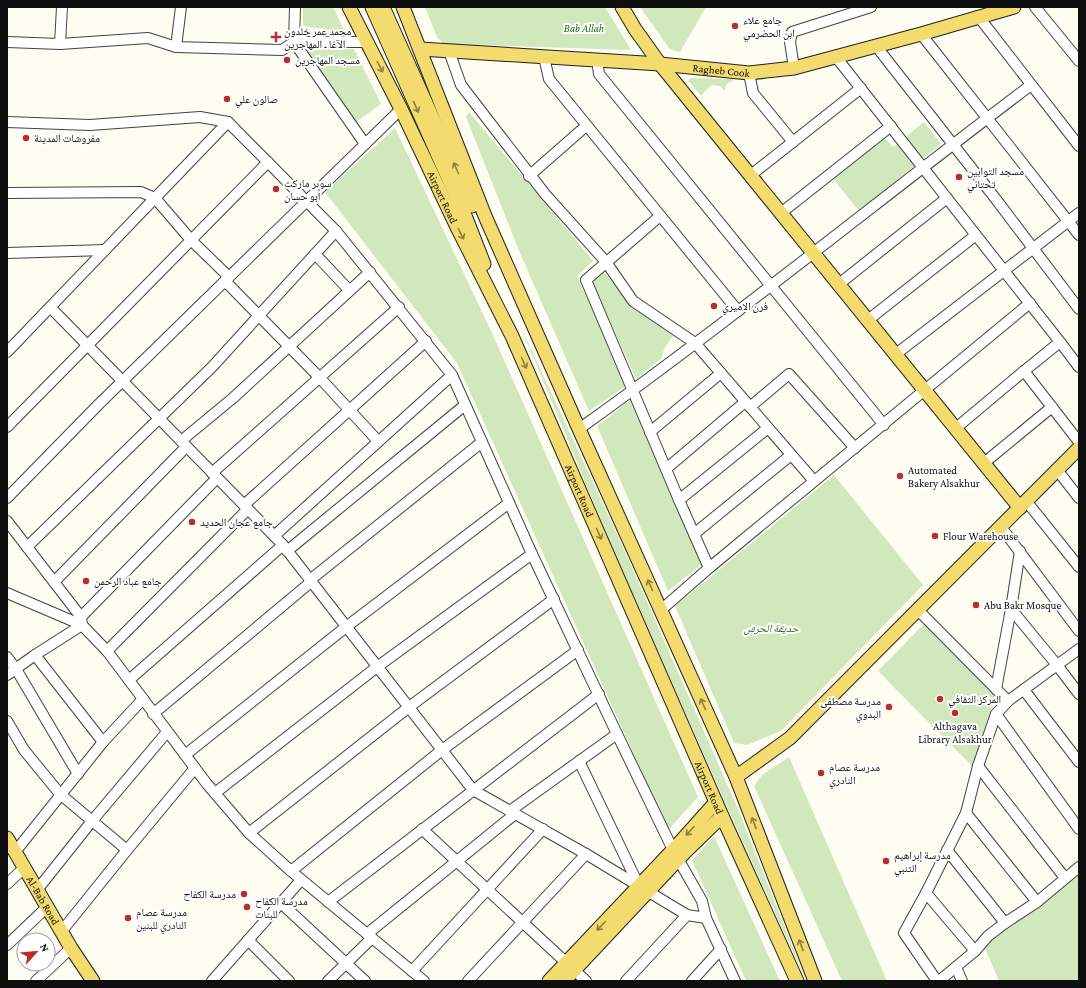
<svg xmlns="http://www.w3.org/2000/svg" width="1086" height="988" viewBox="0 0 1086 988" font-family="'Crimson Pro','Noto Naskh Arabic',serif">
<style>
.green{fill:#d0e8bc}
.lines{fill:none;stroke-linecap:round;stroke-linejoin:round}
.minor-casing{stroke:#424242;stroke-width:12}
.major-casing{stroke:#202020;stroke-width:15}
.minor{stroke:#fff;stroke-width:10}
.major{stroke:#f3db6d;stroke-width:13}
.oneway{stroke:#8c7f43}
.poi-dot{fill:#bb2d2b;stroke:#fff;stroke-width:1.5}
.labels{text-anchor:middle;dominant-baseline:central;stroke-width:4;stroke-linejoin:round;paint-order:stroke}
.poi-label{font-size:11px;fill:#0f0f0f;stroke:#fff;text-anchor:start}
.park-label{font-size:11px;font-style:italic;fill:#2b6521;stroke:#fff}
.street-label{font-size:11px;fill:#0f0f0f;stroke:#fff}
</style>
<rect width="100%" height="100%" fill="#fefdf2"/>
<!-- green -->
<g class="green">
<path d="M303,7H333L345,32L303,26Z"/>
<path d="M425,7H605L631,50L444,44L437,37Z"/>
<path d="M640,7H706L680,52L675,51L669,48Z"/>
<path d="M303,49H354L381,104L356,122Z"/>
<path d="M691,78L733,79V81C727,83 725,84 725,91L720,86L712,85L705,91L701,96L688,80Z"/>
<path d="M469,112L593,261L577,276L627,385L589,411L520,253L466,117Z"/>
<path d="M924,122L941,144L859,211L833,179L884,137L893,147Z"/>
<path d="M395,128L492,333L698,797L668,830L457,363L325,192Z"/>
<path d="M603,271L629,302L673,336L664,349L662,358L636,379L592,281Z"/>
<path d="M519,323L623,547L738,809L806,981L729,811L614,551Z"/>
<path d="M633,398L702,564L668,591L597,426Z"/>
<path d="M834,475L923,585L781,731L747,745L734,743L675,606Z"/>
<path d="M924,624L996,695L972,766L878,671Z"/>
<path d="M789,757L887,981H842L754,786L762,775Z"/>
<path d="M714,836L780,981H746L692,860Z"/>
<path d="M1078,872L1079,981H999L984,946Z"/>
</g>
<g class="lines">
<!-- minor casing -->
<g class="minor-casing">
<g id="minor">
<path d="M295,7L294,42L365,144"/>
<path d="M1035,7L1079,61"/>
<path d="M978,16L1079,146"/>
<path d="M921,34L1079,235"/>
<path d="M7,42L60,44L148,38L176,47L282,50L294,42H367"/>
<path d="M60,44L62,7"/>
<path d="M876,46L995,198L1079,309"/>
<path d="M176,47L181,7"/>
<path d="M449,51L461,85L545,194L606,262L633,301L695,343L814,481"/>
<path d="M544,57L549,79L738,311"/>
<path d="M836,57L1060,342L1079,367"/>
<path d="M597,60L599,74L884,425"/>
<path d="M794,68L790,42L792,32L871,7"/>
<path d="M749,73L753,93L793,142"/>
<path d="M7,122L90,125L200,117L228,122L336,231L452,375L532,554L617,734L673,850L702,901L706,918L735,981"/>
<path d="M751,175L861,88"/>
<path d="M529,176L586,126"/>
<path d="M7,193L141,192L155,198L191,240L229,277"/>
<path d="M781,213L891,126"/>
<path d="M660,216L586,280L679,500L709,568"/>
<path d="M7,253L105,250"/>
<path d="M315,254L349,290"/>
<path d="M225,281L319,377L378,441"/>
<path d="M839,284L947,198"/>
<path d="M50,307L283,545L473,790L586,854L687,915L706,918"/>
<path d="M868,320L976,235"/>
<path d="M7,352L228,122"/>
<path d="M896,354L1079,213"/>
<path d="M1024,371L1079,442"/>
<path d="M750,407L789,374L855,448"/>
<path d="M7,427L268,162"/>
<path d="M956,428L1024,371L1060,342"/>
<path d="M579,429C733,319 880,199 1031,85"/>
<path d="M650,432L721,373"/>
<path d="M181,441L233,398L370,272"/>
<path d="M984,463L1052,407"/>
<path d="M666,469L745,402"/>
<path d="M1058,471L1079,498"/>
<path d="M212,473L399,307"/>
<path d="M7,498L99,404L401,109"/>
<path d="M679,500L768,428"/>
<path d="M1027,502L1079,567"/>
<path d="M244,505L426,341"/>
<path d="M7,521L81,617L82,625L107,651L207,784L249,833L291,871L424,981"/>
<path d="M1001,527L1079,631"/>
<path d="M694,534L791,455"/>
<path d="M274,536L452,375"/>
<path d="M27,547L212,367L336,231"/>
<path d="M287,551L465,405"/>
<path d="M1020,551L1011,609L1057,665L1079,694"/>
<path d="M310,580L482,442"/>
<path d="M54,582L186,447"/>
<path d="M7,593L82,625"/>
<path d="M661,610L709,568L1030,303"/>
<path d="M918,610L1008,701"/>
<path d="M81,617L217,478"/>
<path d="M107,651L248,509"/>
<path d="M35,655L103,742"/>
<path d="M7,657L16,669L78,774"/>
<path d="M7,675L35,655L82,625"/>
<path d="M129,680L283,545"/>
<path d="M996,689L1011,609"/>
<path d="M1024,690L1079,762"/>
<path d="M153,714L311,582"/>
<path d="M996,714L1079,829"/>
<path d="M7,721L24,750L60,794L127,850"/>
<path d="M185,755L346,627L509,503"/>
<path d="M579,761L639,886"/>
<path d="M978,766L1065,878"/>
<path d="M215,793L377,667L532,554"/>
<path d="M510,811L617,734"/>
<path d="M966,813L1037,902"/>
<path d="M422,829L586,981"/>
<path d="M249,833L409,707L554,599"/>
<path d="M947,850L1005,923"/>
<path d="M15,852L103,742L143,699"/>
<path d="M291,871L442,750L578,650"/>
<path d="M7,884L24,868"/>
<path d="M37,890L92,821L167,732"/>
<path d="M926,893L975,951"/>
<path d="M328,902L599,694"/>
<path d="M281,903L365,981"/>
<path d="M61,932L127,850L195,768"/>
<path d="M367,934L515,814"/>
<path d="M248,940L289,981"/>
<path d="M7,945L47,907"/>
<path d="M956,967L962,981"/>
<path d="M412,971L543,829"/>
<path d="M36,981L71,948"/>
<path d="M212,981L301,880"/>
<path d="M328,981L372,938"/>
<path d="M468,981L586,854"/>
<path d="M626,981L687,915"/>
<path d="M692,981L721,949"/>
<path d="M937,981L904,933L926,893L966,813L978,766L996,714L1008,701L1079,649"/>
<path d="M939,981L975,951L988,936L1005,923L1037,902L1079,867"/>
</g>
</g>
<!-- major casing -->
<g class="major-casing">
<g id="major">
<path id="s1" d="M349,7L401,109L457,227L512,336L722,816L797,981"/>
<path d="M372,7L466,218L484,264"/>
<path d="M383,7L472,206"/>
<path d="M403,7L485,216L579,429L736,777L815,981"/>
<path d="M622,7L635,29L660,64L1020,508"/>
<path id="s2" d="M420,49L660,64L749,73L794,68L921,34L1014,7"/>
<path d="M736,777L790,738L1079,448"/>
<path id="s3" d="M7,838L71,948L93,981"/>
<path d="M549,981L673,850L716,802"/>
<path d="M564,981L685,852L722,816"/>
</g>
</g>
<!-- minor -->
<use href="#minor" class="minor"/>
<!-- major -->
<use href="#major" class="major"/>
</g>
<!-- one-way arrows -->
<defs><path id="oneway-shaft" d="M-6 0H5M1.5-3L5.5 0L1.5 3" fill="none" stroke-width="1.6" stroke-linecap="round" stroke-linejoin="round"/></defs>
<g class="oneway">
<use href="#oneway-shaft" transform="translate(380 67) rotate(63)"/>
<use href="#oneway-shaft" transform="translate(416 107) rotate(66)"/>
<use href="#oneway-shaft" transform="translate(456 168) rotate(-114)"/>
<use href="#oneway-shaft" transform="translate(461 234) rotate(63)"/>
<use href="#oneway-shaft" transform="translate(524 363) rotate(66)"/>
<use href="#oneway-shaft" transform="translate(599 534) rotate(66)"/>
<use href="#oneway-shaft" transform="translate(650 585) rotate(-114)"/>
<use href="#oneway-shaft" transform="translate(703 704) rotate(-114)"/>
<use href="#oneway-shaft" transform="translate(754 823) rotate(-111)"/>
<use href="#oneway-shaft" transform="translate(690 831) rotate(132)"/>
<use href="#oneway-shaft" transform="translate(601 926) rotate(134)"/>
<use href="#oneway-shaft" transform="translate(801 945) rotate(-111)"/>
</g>
<!-- markers -->
<g class="poi-dot">
<circle cx="735" cy="26" r="4"/>
<path d="M274 31h4v4h4v4h-4v4h-4v-4h-4v-4h4z"/>
<circle cx="287" cy="60" r="4"/>
<circle cx="227" cy="99" r="4"/>
<circle cx="26" cy="138" r="4"/>
<circle cx="959" cy="177" r="4"/>
<circle cx="276" cy="189" r="4"/>
<circle cx="714" cy="306" r="4"/>
<circle cx="900" cy="476" r="4"/>
<circle cx="192" cy="522" r="4"/>
<circle cx="935" cy="536" r="4"/>
<circle cx="86" cy="581" r="4"/>
<circle cx="976" cy="605" r="4"/>
<circle cx="940" cy="699" r="4"/>
<circle cx="889" cy="707" r="4"/>
<circle cx="955" cy="713" r="4"/>
<circle cx="821" cy="773" r="4"/>
<circle cx="886" cy="861" r="4"/>
<circle cx="244" cy="894" r="4"/>
<circle cx="247" cy="907" r="4"/>
<circle cx="128" cy="918" r="4"/>
</g>
<g class="labels">
<!-- poi labels -->
<g class="poi-label">
<text x="743" y="20">جامع علاء<tspan x="743" dy="13">ابن الحضرمي</tspan></text>
<text x="284" y="31">محمد عمر خلدون<tspan x="284" dy="13">الآغا . المهاجرين</tspan></text>
<text x="295" y="60">مسجد المهاجرين</text>
<text x="235" y="99">صالون علي</text>
<text x="34" y="138">مفروشات المدينة</text>
<text x="967" y="171">مسجد التوابين<tspan x="967" dy="13">تحتاني</tspan></text>
<text x="284" y="183">سوبر ماركت<tspan x="284" dy="13">أبو حسان</tspan></text>
<text x="722" y="306">فرن الاميري</text>
<text x="908" y="470">Automated<tspan x="908" dy="13">Bakery Alsakhur</tspan></text>
<text x="200" y="522">جامع عجان الحديد</text>
<text x="943" y="536">Flour Warehouse</text>
<text x="94" y="581">جامع عباد الرحمن</text>
<text x="984" y="605">Abu Bakr Mosque</text>
<text x="948" y="699">المركز الثقافي</text>
<text x="881" y="701" text-anchor="end">مدرسة مصطفى<tspan x="881" dy="13">البدوي</tspan></text>
<text x="955" y="726" text-anchor="middle">Althagava<tspan x="955" dy="13">Library Alsakhur</tspan></text>
<text x="829" y="767">مدرسة عصام<tspan x="829" dy="13">النادري</tspan></text>
<text x="894" y="855">مدرسة إبراهيم<tspan x="894" dy="13">التنبي</tspan></text>
<text x="236" y="894" text-anchor="end">مدرسة الكفاح</text>
<text x="255" y="901">مدرسة الكفاح<tspan x="255" dy="13">للبنات</tspan></text>
<text x="136" y="912">مدرسة عصام<tspan x="136" dy="13">النادري للبنين</tspan></text>
</g>
<!-- park labels -->
<g class="park-label">
<text x="584" y="28">Bab Allah</text>
<text x="771" y="628">حديقة الحرش</text>
</g>
<!-- street labels -->
<g class="street-label">
<text stroke="none"><textPath href="#s2" startOffset="302">Ragheb Cook</textPath></text>
<text stroke="none"><textPath href="#s1" startOffset="212">Airport Road</textPath></text>
<text stroke="none"><textPath href="#s1" startOffset="536">Airport Road</textPath></text>
<text stroke="none"><textPath href="#s1" startOffset="860">Airport Road</textPath></text>
<text stroke="none"><textPath href="#s3" startOffset="72">Al-Bab Road</textPath></text>
</g>
</g>
<!-- border -->
<rect width="1086" height="988" fill="none" stroke="#0f0f0f" stroke-width="16"/>
<!-- north arrow -->
<g transform="translate(36 952) rotate(63)"><circle r="19" fill="#ffffff" stroke="#9f9f9f"/>
<path d="M0-3L7 15L0 10L-7 15Z" fill="#bb2d2b"/>
<text y="-6" font-size="11" font-weight="bold" text-anchor="middle" fill="#0f0f0f">N</text>
</g>
</svg>
